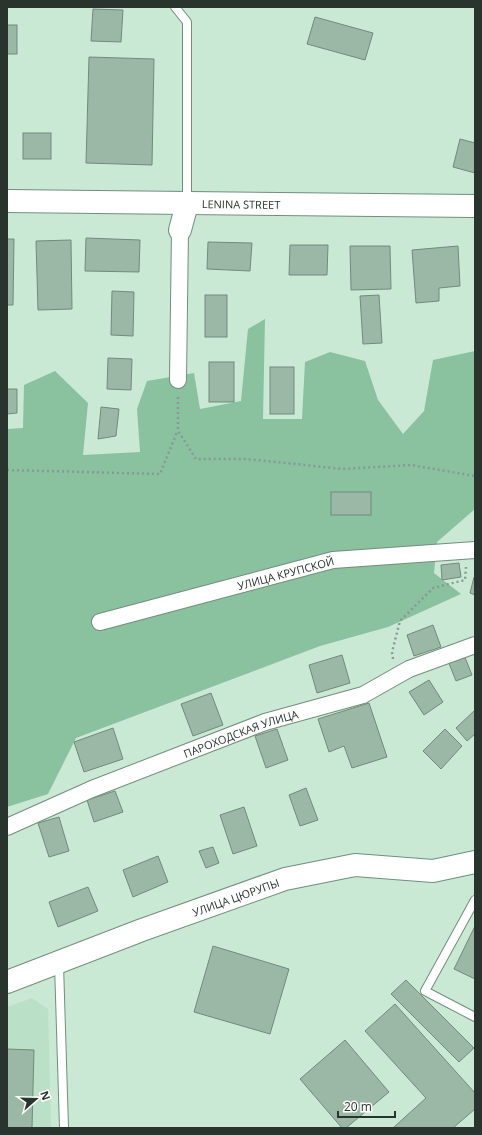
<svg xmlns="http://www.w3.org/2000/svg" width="482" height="1135" viewBox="0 0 482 1135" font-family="'Open Sans',sans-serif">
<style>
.built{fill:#bae0c7}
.green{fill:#8ac19f}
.building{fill:#9ab8a5;stroke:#6f8c7a}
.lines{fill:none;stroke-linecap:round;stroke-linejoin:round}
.lane-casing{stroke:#728e7c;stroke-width:10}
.street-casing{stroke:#728e7c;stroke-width:18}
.secondary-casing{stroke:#728e7c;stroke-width:24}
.path{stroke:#859c8e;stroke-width:2.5;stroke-dasharray:2 3;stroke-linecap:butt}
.lane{stroke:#fff;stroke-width:8}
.street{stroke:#fff;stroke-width:16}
.secondary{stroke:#fff;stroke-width:22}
.labels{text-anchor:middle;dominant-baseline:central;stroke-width:4;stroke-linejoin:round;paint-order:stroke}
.street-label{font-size:11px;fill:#28342d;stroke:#fff}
</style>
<rect width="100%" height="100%" fill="#cae9d5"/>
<!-- built -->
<path class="built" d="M32,998L48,1009L51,1128H7V1007Z"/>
<!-- green -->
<path class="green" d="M265,319L263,419H302L305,362L330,352L365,361L378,400L403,434L424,411L433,360L475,351V509L437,542L434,573L461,594L388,627L320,646L76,738L48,794L7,807V429L23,428L24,385L55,371L88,403L83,455L140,452L137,409L147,381L194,373L200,409L241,401L248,329Z"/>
<!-- building -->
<g class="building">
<path d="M93,9L123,10L121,42L91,41Z"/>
<path d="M315,17L373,33L365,60L307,44Z"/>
<rect x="7" y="25" width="10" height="29"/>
<path d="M89,57L154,59L152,165L86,163Z"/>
<rect x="23" y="133" width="28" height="26"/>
<path d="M460,139L475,143V173L453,167Z"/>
<path d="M86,238L140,240L139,272L85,271Z"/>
<path d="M7,239H14L13,305H7Z"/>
<path d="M71,240L72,309L38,310L36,241Z"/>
<path d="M208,242L252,243L250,271L207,269Z"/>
<path d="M290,245H328L327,275H289Z"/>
<path d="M350,246H390L391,289L351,290Z"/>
<path d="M458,246L460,286L439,288V301L416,303L412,250Z"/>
<path d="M112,291L134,292L133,336L111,335Z"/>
<rect x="205" y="295" width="22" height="42"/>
<path d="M379,295L382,343L363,344L360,296Z"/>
<path d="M108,358L132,359L131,390L107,389Z"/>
<rect x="209" y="362" width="25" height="40"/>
<rect x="270" y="367" width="24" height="47"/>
<path d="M7,389H17V413L7,414Z"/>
<path d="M101,407L119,409L116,436L98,439Z"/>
<rect x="331" y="492" width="40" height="23"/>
<path d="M459,563L461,577L442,580L441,565Z"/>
<path d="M474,577H475V595L470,593Z"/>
<path d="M433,625L441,647L414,656L407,635Z"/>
<path d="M342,655L350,683L317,693L309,665Z"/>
<path d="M464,655L472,675L456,681L448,661Z"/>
<path d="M429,680L443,702L424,715L409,692Z"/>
<path d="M211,693L223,725L193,736L181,704Z"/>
<path d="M369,703L387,757L352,768L344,746L329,752L318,719Z"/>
<path d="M475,710V734L467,741L456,728Z"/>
<path d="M113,728L123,759L84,772L74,742Z"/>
<path d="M277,729L288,760L266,768L255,736Z"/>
<path d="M445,729L462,746L441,769L423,751Z"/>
<path d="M306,788L318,820L300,826L289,795Z"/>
<path d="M115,791L123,812L94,822L87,800Z"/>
<path d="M244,807L257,846L233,854L220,815Z"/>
<path d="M59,817L69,851L49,857L38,823Z"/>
<path d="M213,847L219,863L206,868L199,851Z"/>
<path d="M158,856L168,882L133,897L123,870Z"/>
<path d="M88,887L98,911L58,927L49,902Z"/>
<path d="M475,926V979L454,969Z"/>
<path d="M213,946L289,969L270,1034L194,1012Z"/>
<path d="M406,980L474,1048L459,1062L391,994Z"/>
<path d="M395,1004L475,1093V1109L453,1128H393L426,1098L365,1031Z"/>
<path d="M345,1040L389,1092L346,1128H342L300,1079Z"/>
<path d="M7,1049L34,1050L32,1128H7Z"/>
</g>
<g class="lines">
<!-- lane casing -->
<g class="lane-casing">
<g id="lane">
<path d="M175,7L187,22V203"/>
<path d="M475,900L425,991L475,1017"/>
<path d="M59,964L64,1128"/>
</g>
</g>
<!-- street casing -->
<g class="street-casing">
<g id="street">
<path d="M178,380L180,230"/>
<path id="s1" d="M100,622L333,560L475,550"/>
<path id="s2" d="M7,827L92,789L265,722L363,695L409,669L475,645"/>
</g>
</g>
<!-- secondary casing -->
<g class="secondary-casing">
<g id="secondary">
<path id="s3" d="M7,201L475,206"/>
<path d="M180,230L187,204"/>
<path id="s4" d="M7,982L142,930L285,879L355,865L433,871L475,862"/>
</g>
</g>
<!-- path -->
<g class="path">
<path d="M178,397V431L196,459H247L343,469L411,465L475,476"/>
<path d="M7,470L160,474L177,432"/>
<path d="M393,659L392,652L400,621L433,588L465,580L466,567"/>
</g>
<!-- lane -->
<use href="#lane" class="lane"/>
<!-- street -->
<use href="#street" class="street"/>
<!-- secondary -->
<use href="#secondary" class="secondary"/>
</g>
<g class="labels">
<!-- street labels -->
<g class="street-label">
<text stroke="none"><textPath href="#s3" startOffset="234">LENINA STREET</textPath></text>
<text stroke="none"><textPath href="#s1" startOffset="192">УЛИЦА КРУПСКОЙ</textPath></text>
<text stroke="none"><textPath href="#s2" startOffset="252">ПАРОХОДСКАЯ УЛИЦА</textPath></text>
<text stroke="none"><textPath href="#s4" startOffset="244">УЛИЦА ЦЮРУПЫ</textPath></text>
</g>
</g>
<!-- border -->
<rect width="482" height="1135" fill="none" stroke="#28342d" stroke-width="16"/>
<!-- north arrow -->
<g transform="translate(36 1099) rotate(70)" stroke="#ffffff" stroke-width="3" paint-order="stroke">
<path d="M0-3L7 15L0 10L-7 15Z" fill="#28342d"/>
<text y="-6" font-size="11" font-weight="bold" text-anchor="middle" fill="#28342d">N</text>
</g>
<!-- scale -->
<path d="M338 1111v6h57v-6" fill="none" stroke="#28342d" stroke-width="2"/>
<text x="344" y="1111" font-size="12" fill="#28342d" stroke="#ffffff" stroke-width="3" paint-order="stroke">20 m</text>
</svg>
